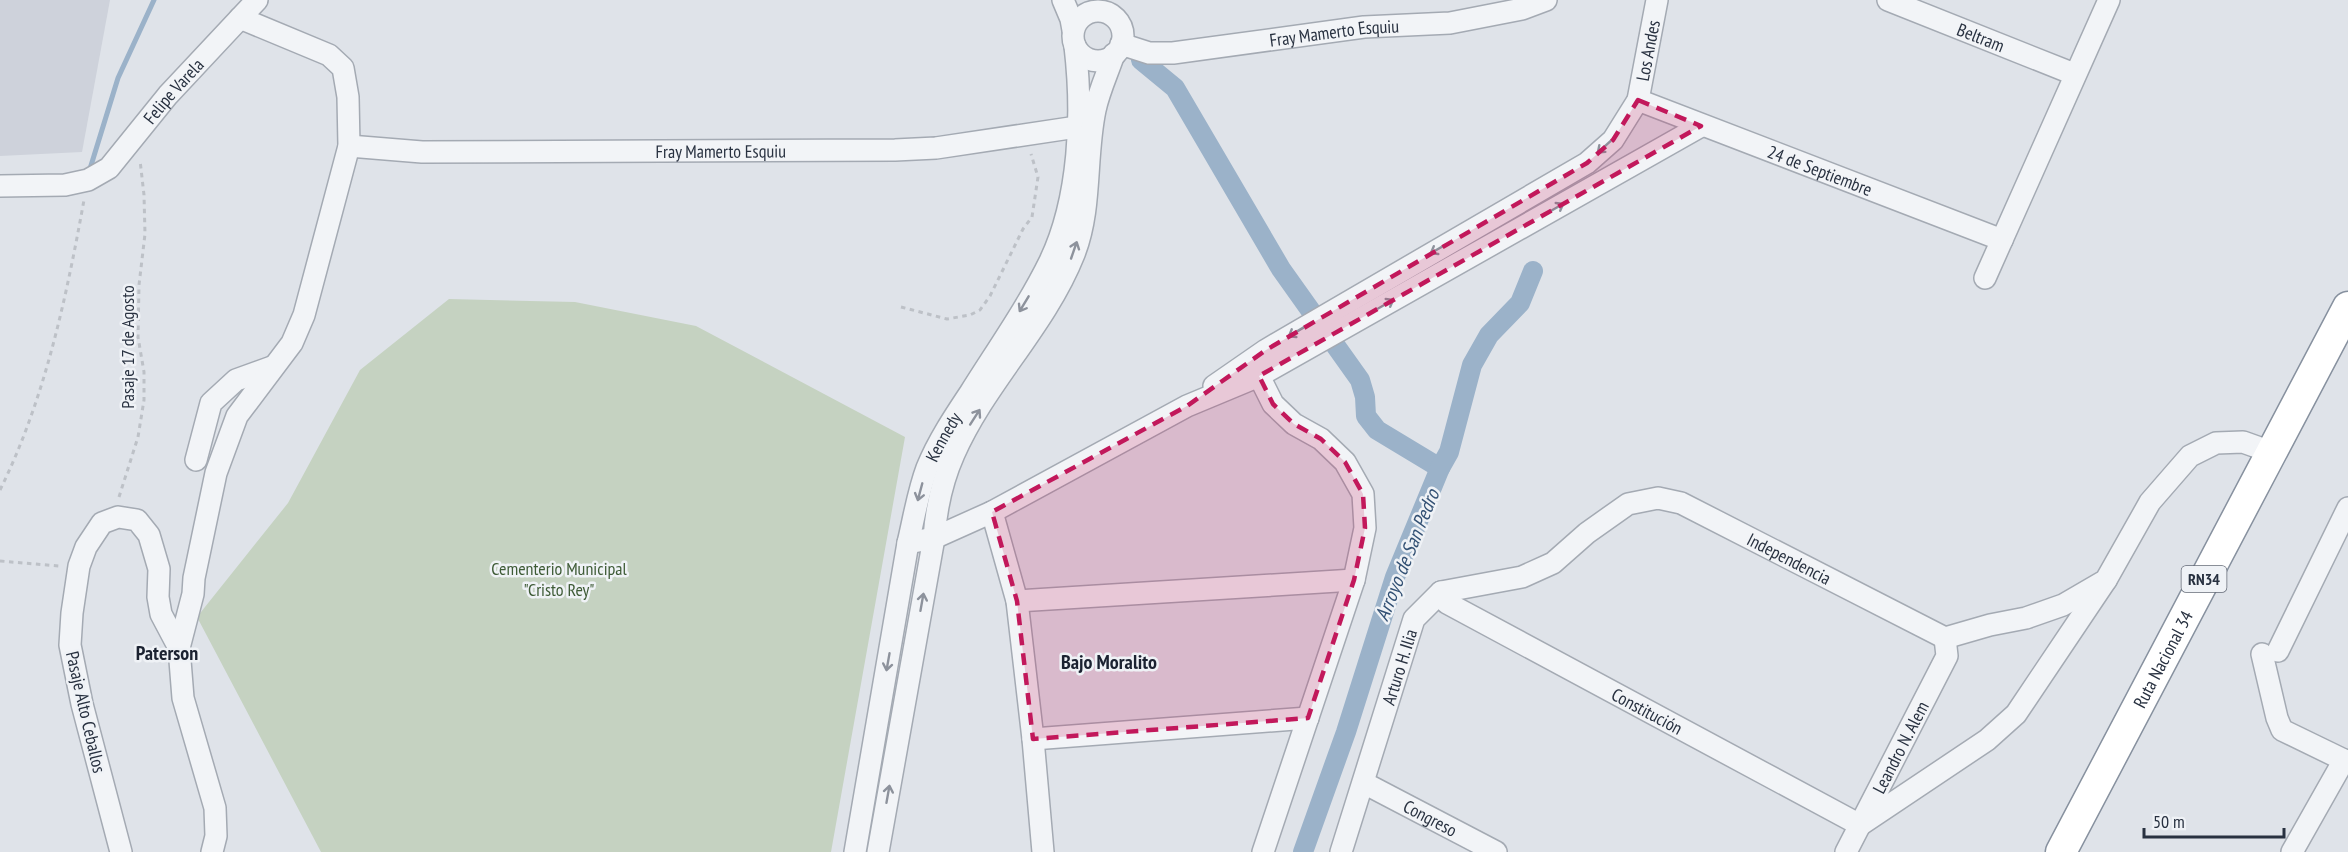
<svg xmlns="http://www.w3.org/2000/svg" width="2348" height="852" viewBox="0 0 2348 852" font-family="'PT Sans Narrow',sans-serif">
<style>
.built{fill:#ced2db}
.green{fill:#c5d2c1}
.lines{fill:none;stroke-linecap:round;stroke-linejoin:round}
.stream{stroke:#9bb2c9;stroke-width:5}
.canal{stroke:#9bb2c9;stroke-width:20}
.minor-casing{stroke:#a4aab3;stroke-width:24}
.highway-casing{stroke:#87919f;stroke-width:33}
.path{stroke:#bdc1c7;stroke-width:3;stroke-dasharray:4.5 4.5;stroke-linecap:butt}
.minor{stroke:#f2f4f7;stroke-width:21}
.highway{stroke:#fff;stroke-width:30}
.oneway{stroke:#8d929c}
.marked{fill:#c2185b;fill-opacity:0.2;stroke:#c2185b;stroke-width:4.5;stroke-dasharray:12 8;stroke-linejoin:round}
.labels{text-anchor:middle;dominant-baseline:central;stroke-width:5;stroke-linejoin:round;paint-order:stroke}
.shield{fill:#eff2f6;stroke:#646b77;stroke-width:1.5}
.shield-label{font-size:16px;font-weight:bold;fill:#283140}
.street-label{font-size:18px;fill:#283140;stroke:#eff2f6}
.park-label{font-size:18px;fill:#3e5b36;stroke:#eff2f6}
.water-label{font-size:20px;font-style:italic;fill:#335174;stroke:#eff2f6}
.neighbourhood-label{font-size:20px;font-weight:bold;fill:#1b2231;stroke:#eff2f6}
</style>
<rect width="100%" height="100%" fill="#dfe3e9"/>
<!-- built -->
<path class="built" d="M0,0H110L82,152L0,156Z"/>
<!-- green -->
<path class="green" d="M449,299L575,302L696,326L905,437L831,852H321L197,617L288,503L360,370Z"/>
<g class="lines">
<!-- stream -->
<path class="stream" d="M89,172L118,78L154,0"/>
<!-- canal -->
<g class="canal">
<path d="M1141,60L1175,88L1281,269L1360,380L1365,397L1366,416L1377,430L1440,468"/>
<path d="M1303,852L1346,732L1395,577L1440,468L1449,452L1472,365L1489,335L1520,303L1533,271"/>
</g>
<!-- minor casing -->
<g class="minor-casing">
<g id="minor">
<path d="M1063,0L1071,19L1073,30"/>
<path id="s1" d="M1888,0L2074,74"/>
<circle cx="1098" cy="36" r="25"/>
<path id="s2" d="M1121,44L1149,53H1173L1364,27L1450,23L1522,9L1546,0"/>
<path id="s3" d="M1638,100L2002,240"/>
<path id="s4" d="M349,146L422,152L895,150L936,148L1090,125"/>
<path id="s5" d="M0,186L65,185L88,180L109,168L168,95L257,0"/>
<path d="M1985,278L2109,0"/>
<path d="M1259,376L1273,404L1294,424L1321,439L1345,462L1363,494L1365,528L1354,580L1263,852"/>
<path id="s6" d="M1214,386L1266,350L1587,163L1613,140L1638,100L1657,0"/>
<path d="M196,460L211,403L236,380L272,367"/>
<path d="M992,512L1017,601L1033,739L1043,852"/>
<path d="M908,543L934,538L992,512L1187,406L1259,376L1701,126"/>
<path id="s7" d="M1441,592L1447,603L1860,825L1987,740L2016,714L2106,580"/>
<path d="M1017,601L1354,580"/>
<path d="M1945,638L1990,625L2026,618L2063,605L2106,580L2150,502L2190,456L2216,443L2243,442L2271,452"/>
<path d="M2278,651L2348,508"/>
<path d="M2262,654L2277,718L2282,730L2348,762"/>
<path d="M1033,739L1308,718"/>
<path id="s8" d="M1364,783L1496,852"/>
<path d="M121,852L82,704L70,645L72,613L79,566L86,547L102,523L118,517L137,520L149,535L159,569L158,597L161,614L179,648"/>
<path d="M212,852L216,836L215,808L183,698L179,648L193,594L194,578L216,473L237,416L292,343L304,315L349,146L348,97L343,68L329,55L240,18"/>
<path id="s9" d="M855,852L908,543C914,518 918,492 927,468C938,441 954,417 970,393C997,350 1028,306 1050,261C1080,198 1083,114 1075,46"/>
<path d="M878,852L934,538C936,509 942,481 954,454C985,383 1045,327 1074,254C1092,209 1085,157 1095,110C1099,91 1108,72 1114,54"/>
<path id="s10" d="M1341,852L1414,619L1441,592L1522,577L1553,563L1587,533L1628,504L1658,498L1681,503L1945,638"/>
<path id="s11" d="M1846,852L1947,656L1945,638"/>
<path d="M2292,852L2344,760"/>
</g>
</g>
<!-- highway casing -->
<g class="highway-casing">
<g id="highway">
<path id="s12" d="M2061,852L2348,307"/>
</g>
</g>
<!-- path -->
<g class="path">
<path d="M901,307L947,319L970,315L980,310L990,296L1023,229L1032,217L1038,177L1031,154"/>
<path d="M0,490C45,399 66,299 84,200"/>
<path d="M119,497L138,437L144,400V372L138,337L139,285L145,234L144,195L140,160"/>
<path d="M0,561L59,566"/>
</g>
<!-- minor -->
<use href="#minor" class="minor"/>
<!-- highway -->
<use href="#highway" class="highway"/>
</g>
<!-- one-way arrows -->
<defs><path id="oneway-shaft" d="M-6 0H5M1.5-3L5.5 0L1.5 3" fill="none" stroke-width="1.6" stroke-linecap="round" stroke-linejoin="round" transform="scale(1.5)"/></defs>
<g class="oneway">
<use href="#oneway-shaft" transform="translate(1604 147) rotate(138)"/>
<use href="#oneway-shaft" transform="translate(1556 208) rotate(-30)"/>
<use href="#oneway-shaft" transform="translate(1438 249) rotate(150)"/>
<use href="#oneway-shaft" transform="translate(1074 250) rotate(-71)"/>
<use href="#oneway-shaft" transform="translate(1024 304) rotate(121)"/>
<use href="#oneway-shaft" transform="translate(1386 304) rotate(-30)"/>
<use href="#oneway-shaft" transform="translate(1296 332) rotate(149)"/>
<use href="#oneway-shaft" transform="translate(975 417) rotate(-57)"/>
<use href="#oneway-shaft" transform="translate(920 492) rotate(105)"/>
<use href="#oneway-shaft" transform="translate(922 602) rotate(-80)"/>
<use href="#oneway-shaft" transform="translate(888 662) rotate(100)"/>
<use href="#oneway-shaft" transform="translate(888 794) rotate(-80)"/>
</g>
<!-- marked area -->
<path class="marked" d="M1638,100L1701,126L1259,376L1273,404L1294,424L1321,439L1345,462L1363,494L1365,528L1354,580L1308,718L1033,739L1017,601L992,512L1187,406L1266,350L1587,163L1613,140Z"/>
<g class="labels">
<!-- shield labels -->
<rect class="shield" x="2181.5" y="566" width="45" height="26" rx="4.5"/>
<g class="shield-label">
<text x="2204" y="579">RN34</text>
</g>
<!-- street labels -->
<g class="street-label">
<text stroke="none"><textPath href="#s2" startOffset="216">Fray Mamerto Esquiu</textPath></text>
<text stroke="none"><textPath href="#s1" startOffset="100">Beltram</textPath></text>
<text stroke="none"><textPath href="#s6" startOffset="567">Los Andes</textPath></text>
<text stroke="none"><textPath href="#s5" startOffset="213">Felipe Varela</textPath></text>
<text stroke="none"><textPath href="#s4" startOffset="372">Fray Mamerto Esquiu</textPath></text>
<text stroke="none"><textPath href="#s3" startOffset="195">24 de Septiembre</textPath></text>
<text transform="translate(127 347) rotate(-90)">Pasaje 17 de Agosto</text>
<text stroke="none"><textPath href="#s9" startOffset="426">Kennedy</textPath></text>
<text stroke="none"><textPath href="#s10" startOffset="670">Independencia</textPath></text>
<text stroke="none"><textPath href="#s12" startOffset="218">Ruta Nacional 34</textPath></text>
<text stroke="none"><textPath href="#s10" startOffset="194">Arturo H. Ilia</textPath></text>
<text stroke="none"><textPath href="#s7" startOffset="240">Constitución</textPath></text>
<text transform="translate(86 712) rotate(77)">Pasaje Alto Ceballos</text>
<text stroke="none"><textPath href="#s11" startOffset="118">Leandro N. Alem</textPath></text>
<text stroke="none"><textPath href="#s8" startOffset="75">Congreso</textPath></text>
</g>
<!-- park labels -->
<g class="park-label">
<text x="559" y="568">Cementerio Municipal<tspan x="559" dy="21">"Cristo Rey"</tspan></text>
</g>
<!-- water labels -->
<g class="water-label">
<text transform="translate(1407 555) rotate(-68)">Arroyo de San Pedro</text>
</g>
<!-- neighbourhood labels -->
<g class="neighbourhood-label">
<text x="167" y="653">Paterson</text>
<text x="1109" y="662">Bajo Moralito</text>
</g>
</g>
<!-- scale -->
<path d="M2144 828v9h140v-9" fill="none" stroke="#283140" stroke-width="3"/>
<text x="2153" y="828" font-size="18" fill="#283140" stroke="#eff2f6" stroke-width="4.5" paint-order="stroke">50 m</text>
</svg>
